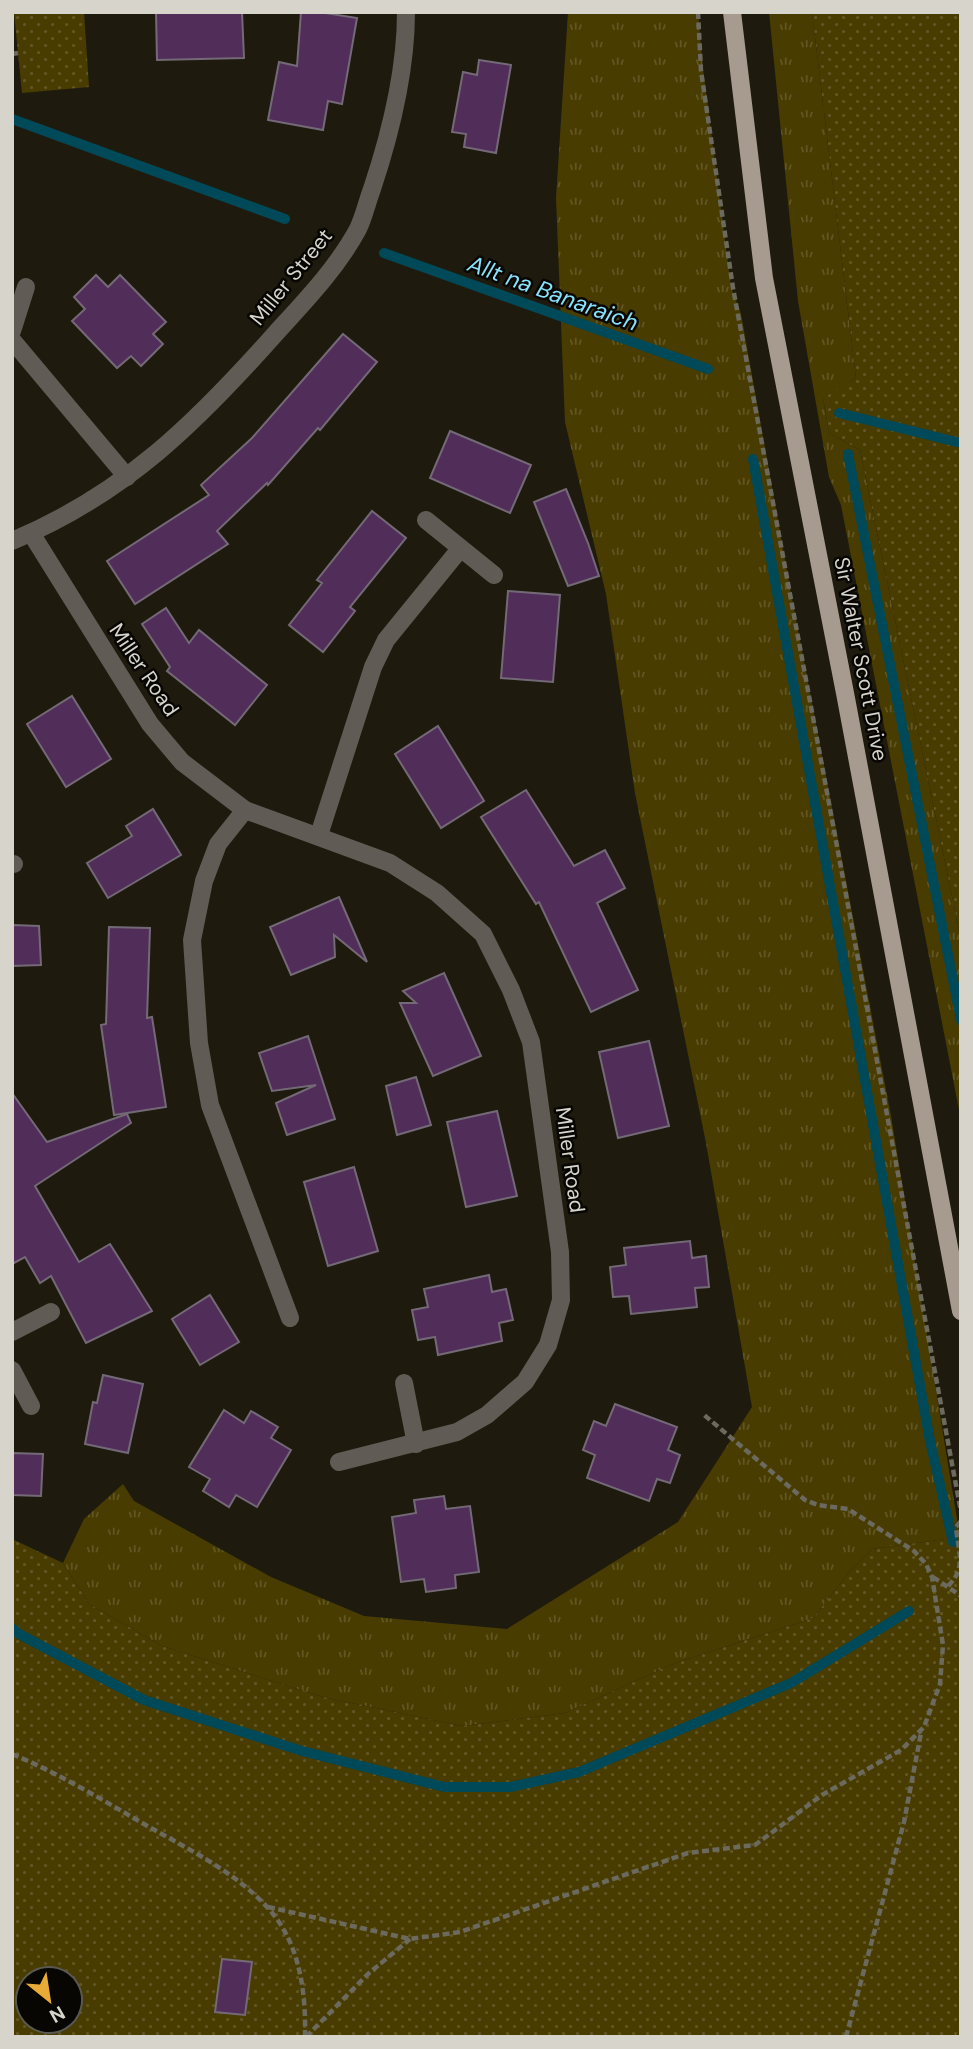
<svg xmlns="http://www.w3.org/2000/svg" width="973" height="2049" viewBox="0 0 973 2049" font-family="'DM Sans',sans-serif">
<style>
.grass{fill:url(#grass-tufts)}
.park{fill:url(#park-dots);fill-rule:evenodd}
.lines{fill:none;stroke-linecap:round;stroke-linejoin:round}
.stream{stroke:#004959;stroke-width:10}
.building{fill:#512d59;stroke:#746977;stroke-width:2}
.path{stroke:#6c695e;stroke-width:4.5;stroke-dasharray:7 3.5;stroke-linecap:butt}
.minor{stroke:#605b55;stroke-width:18}
.major{stroke:#a79b90;stroke-width:18}
.labels{text-anchor:middle;dominant-baseline:central;stroke-width:5;stroke-linejoin:round;paint-order:stroke}
.street-label{font-size:21px;fill:#d6d4cb;stroke:#070603}
.water-label{font-size:23px;font-style:italic;fill:#89e1fb;stroke:#070603}
</style>
<defs>
<pattern id="grass-tufts" width="24" height="20" patternUnits="userSpaceOnUse" patternTransform="scale(1.75)"><rect width="24" height="20" fill="#483c00"/><path d="M3 7l-1-3M5 7V3M7 7l1-3M15 17l-1-3M17 17v-4M19 17l1-3" fill="none" stroke="#625724"/></pattern>
<pattern id="park-dots" width="8" height="8" patternUnits="userSpaceOnUse" patternTransform="scale(1.75)"><rect width="8" height="8" fill="#483c00"/><path d="M2 2h.1M6 6h.1" fill="none" stroke="#625724" stroke-width="1.8" stroke-linecap="round"/></pattern>
</defs>
<rect width="100%" height="100%" fill="#1e1b0e"/>
<!-- grass -->
<g class="grass">
<path d="M568,12H698L703,69L731,287L741,314L791,594L891,1116L960,1537L872,1549L852,1569L813,1618L673,1664L565,1713L462,1726L323,1697L162,1646L89,1604L63,1563L84,1519L123,1484L134,1501L271,1577L364,1616L507,1629L678,1522L752,1407L706,1143L635,793L606,594L565,422L556,198Z"/>
<path d="M769,12H812L856,378L823,399L829,433L860,450L961,940V1120L841,505L829,477L798,301Z"/>
</g>
<!-- park -->
<g class="park">
<path d="M14,12H84L89,87L22,93Z"/>
<path d="M812,12H961V940L860,450L829,433L823,398L856,378Z"/>
<path d="M960,1537L961,2037H12V1539L63,1563L89,1604L162,1646L323,1697L462,1726L565,1713L673,1664L813,1618L852,1569L872,1549ZM28,1979H70V2021H28Z"/>
</g>
<g class="lines">
<!-- stream -->
<g class="stream">
<path d="M12,119L285,219"/>
<path d="M384,253L708,369"/>
<path d="M839,413L961,443"/>
<path d="M848,454L961,1020"/>
<path d="M753,459L930,1441L953,1542"/>
<path d="M12,1628L19,1634L144,1700L302,1751L444,1787H510L579,1772L791,1683L909,1611"/>
</g>
</g>
<!-- building -->
<g class="building">
<path d="M156,12H242L244,58L157,60Z"/>
<path d="M301,12H319L357,18L342,104L328,101L323,130L268,120L279,62L297,66Z"/>
<path d="M479,60L511,65L496,153L464,147L466,134L452,132L463,72L477,75Z"/>
<path d="M96,275L108,287L120,275L166,322L153,334L163,344L141,366L131,356L117,368L72,321L85,309L74,297Z"/>
<path d="M343,334L377,362L320,430L318,428L268,485L267,483L217,531L228,544L135,604L107,561L209,495L201,485L252,438Z"/>
<path d="M450,431L531,465L510,513L430,478Z"/>
<path d="M566,489L588,543L599,576L568,586L534,502Z"/>
<path d="M372,511L406,538L350,607L355,611L323,652L289,625L322,583L317,580Z"/>
<path d="M508,591L560,595L553,682L501,678Z"/>
<path d="M166,608L189,643L199,630L267,685L235,725L167,671L170,667L142,624Z"/>
<path d="M72,696L111,759L66,787L27,724Z"/>
<path d="M438,726L484,801L441,828L395,754Z"/>
<path d="M526,790L574,866L605,850L625,888L597,903L638,990L591,1012L539,902L536,904L481,817Z"/>
<path d="M153,809L181,855L108,898L87,863L132,836L126,826Z"/>
<path d="M339,897L367,962L334,935L335,957L291,975L270,927Z"/>
<path d="M12,925L39,926L41,965L12,966Z"/>
<path d="M109,927L150,928L147,1018L152,1017L166,1107L114,1115L101,1025L106,1024Z"/>
<path d="M444,973L481,1056L433,1076L400,1003H416L403,991Z"/>
<path d="M308,1036L335,1119L287,1135L276,1103L316,1085L272,1091L259,1053Z"/>
<path d="M649,1041L669,1126L618,1138L599,1052Z"/>
<path d="M416,1077L431,1125L397,1135L386,1086Z"/>
<path d="M12,1093L47,1142L127,1114L131,1123L35,1186L79,1262L110,1244L152,1311L86,1343L51,1276L40,1283L25,1257L12,1264Z"/>
<path d="M497,1111L517,1196L466,1207L447,1122Z"/>
<path d="M354,1167L378,1251L328,1266L304,1182Z"/>
<path d="M690,1241L692,1258L706,1256L709,1287L695,1288L697,1307L631,1314L629,1296L613,1297L610,1267L626,1265L624,1248Z"/>
<path d="M489,1275L492,1292L506,1289L513,1320L499,1323L502,1341L438,1355L435,1337L418,1340L412,1310L428,1307L424,1289Z"/>
<path d="M210,1295L239,1342L200,1365L172,1319Z"/>
<path d="M103,1375L143,1384L128,1453L85,1444L93,1402L97,1403Z"/>
<path d="M615,1404L677,1427L668,1450L680,1455L670,1483L657,1479L649,1501L587,1478L595,1455L583,1450L594,1421L606,1426Z"/>
<path d="M224,1410L244,1423L251,1411L278,1427L271,1438L291,1450L257,1507L236,1495L229,1507L203,1491L210,1479L189,1467Z"/>
<path d="M12,1453L43,1454L41,1496L12,1495Z"/>
<path d="M444,1496L446,1509L470,1506L479,1572L455,1575L456,1588L426,1592L424,1579L401,1582L392,1517L416,1513L414,1500Z"/>
<path d="M222,1959L252,1962L245,2015L215,2012Z"/>
</g>
<g class="lines">
<!-- path -->
<g class="path">
<path d="M698,12L701,71L733,288L961,1512"/>
<path d="M12,54L18,53"/>
<path d="M933,1577L961,1596"/>
<path d="M948,1586C967,1568 958,1551 956,1527L961,1521"/>
<path d="M12,1754C58,1773 101,1799 144,1824C186,1848 234,1871 267,1907C300,1942 306,1992 305,2037"/>
<path d="M268,1907L410,1939L460,1932L688,1853L755,1845L822,1795L901,1750L924,1727L940,1684L943,1645L932,1577L926,1564L914,1551L848,1509L818,1505L805,1500L703,1414"/>
<path d="M306,2037L368,1974L410,1939"/>
<path d="M846,2037L904,1822L921,1733"/>
</g>
<!-- minor -->
<g class="minor">
<path d="M12,331L26,287"/>
<path d="M12,340L127,477"/>
<path d="M426,520L494,575"/>
<path d="M31,533L150,724L182,762L245,810L390,863L437,893L483,934L511,990L531,1042L560,1252L561,1300L548,1345L525,1382L487,1415L457,1432L339,1462"/>
<path d="M12,541C125,494 197,422 276,333C306,300 337,268 358,229C364,217 367,202 372,189C391,132 406,72 406,12"/>
<path d="M245,810L218,844L204,881L192,940L199,1043L210,1105L290,1318"/>
<path d="M319,835L373,667L386,640L460,549"/>
<path d="M12,864H14"/>
<path d="M12,1332L51,1312"/>
<path d="M12,1370L31,1406"/>
<path d="M404,1383L416,1444"/>
</g>
<!-- major -->
<path class="major" d="M732,12L764,278L845,693L961,1311"/>
</g>
<g class="labels">
<!-- street labels -->
<g class="street-label">
<text transform="translate(291 277) rotate(-51)">Miller Street</text>
<text transform="translate(861 659) rotate(79)">Sir Walter Scott Drive</text>
<text transform="translate(144 670) rotate(56)">Miller Road</text>
<text transform="translate(570 1160) rotate(82)">Miller Road</text>
</g>
<!-- water labels -->
<g class="water-label">
<text transform="translate(553 293) rotate(20)">Allt na Banaraich</text>
</g>
</g>
<!-- border -->
<rect width="973" height="2049" fill="none" stroke="#d6d4cb" stroke-width="28"/>
<!-- north arrow -->
<g transform="translate(49 2000) rotate(150)"><circle r="33" fill="#070603" stroke="#5a5853" stroke-width="2"/>
<path d="M0-5L12 26L0 18L-12 26Z" fill="#e8ab37"/>
<text y="-10" font-size="19" font-weight="bold" text-anchor="middle" fill="#d6d4cb">N</text>
</g>
</svg>
